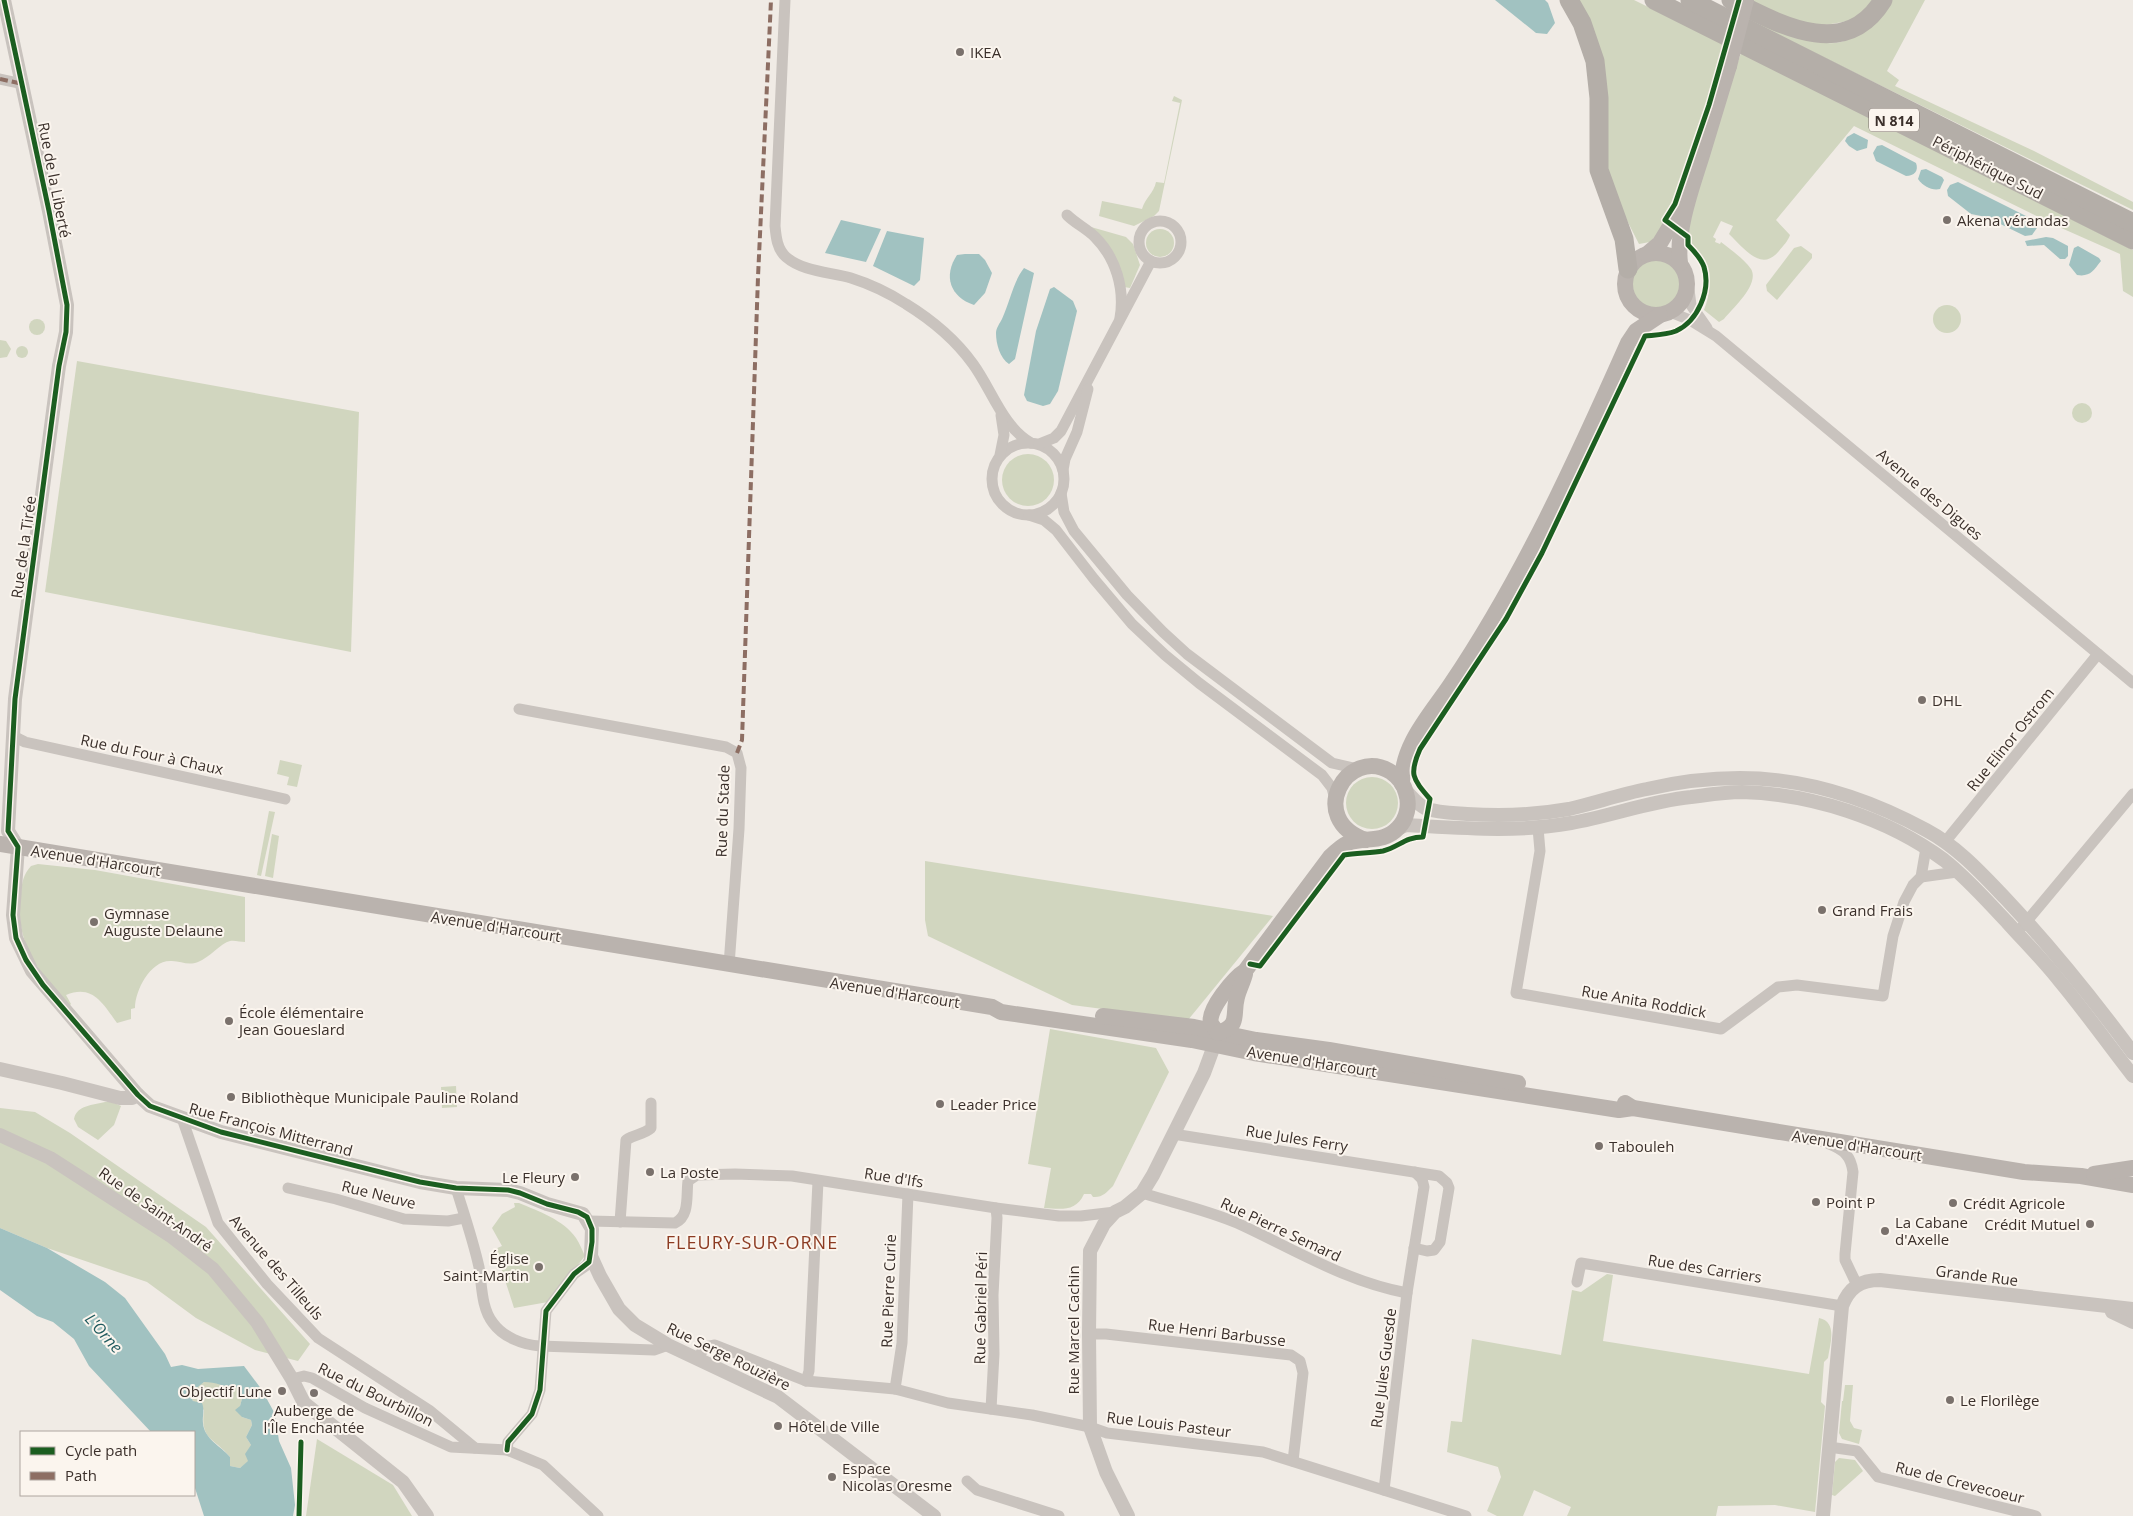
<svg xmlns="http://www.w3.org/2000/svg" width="2133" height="1516" viewBox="0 0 2133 1516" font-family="'Open Sans',sans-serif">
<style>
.green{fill:#d1d6bf}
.water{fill:#a1c2c1;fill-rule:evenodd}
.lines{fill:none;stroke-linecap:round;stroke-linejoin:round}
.minor{stroke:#c9c3be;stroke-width:11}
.tertiary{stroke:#c9c3be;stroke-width:14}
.secondary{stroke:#bab3ae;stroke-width:16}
.trunk{stroke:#b4aea8;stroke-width:19}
.secondary-bridge{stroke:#bab3ae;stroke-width:16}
.quiet{stroke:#8d6e63;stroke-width:4;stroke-dasharray:8 4;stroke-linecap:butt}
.cycleway-casing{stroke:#fbf5ee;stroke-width:8}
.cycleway{stroke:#1b5e20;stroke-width:5}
.poi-dot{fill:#7a716c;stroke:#fbf5ee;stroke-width:2}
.labels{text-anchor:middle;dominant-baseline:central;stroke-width:4;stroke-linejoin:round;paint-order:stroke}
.shield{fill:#fbf5ee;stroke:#756b66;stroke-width:1}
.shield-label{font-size:14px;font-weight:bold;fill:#3b302b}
.poi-label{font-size:15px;fill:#3b302b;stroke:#fbf5ee;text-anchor:start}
.street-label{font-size:15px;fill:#3b302b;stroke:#fbf5ee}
.water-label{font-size:16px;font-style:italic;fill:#1f5a5e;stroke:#fbf5ee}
.quarter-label{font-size:18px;letter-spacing:1px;fill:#8c3b22;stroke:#fbf5ee}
</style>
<rect width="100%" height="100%" fill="#f0ebe5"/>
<!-- green -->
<g class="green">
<path d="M1574,0H1634L1725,45L1679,188C1675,197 1664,214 1664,222L1667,225L1650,242L1639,244L1610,187L1604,141Z"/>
<path d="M1754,0H1877L1854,20L1808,28L1754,7Z"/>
<path d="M1892,0H1925L1887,71L1899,80L1895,86L2034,151L2133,202V210L1750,21L1751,19C1774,28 1824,53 1848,39C1863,30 1879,12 1892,0Z"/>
<path d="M1741,53L2133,250V297L2123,291L2120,254L2059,227L1854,126L1776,220L1790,235C1788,241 1783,246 1779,251C1761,273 1744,248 1729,234L1733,226L1721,221L1713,237L1716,239L1715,242L1720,244L1721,242C1731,250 1744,259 1751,269C1760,284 1733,308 1724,319L1719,322L1704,310C1714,286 1710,259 1690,242L1691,236L1686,232L1712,138Z"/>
<path d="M1174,96L1182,100L1159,211L1154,216L1134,226L1099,216L1102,201L1142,209C1145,198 1154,193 1156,182L1164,183L1180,103L1172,101Z"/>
<path d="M1091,227L1126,237L1133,244L1140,265L1130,288L1124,287Z"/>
<circle cx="1160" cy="243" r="14"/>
<path d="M1801,246L1812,254V258L1777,300L1767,291L1766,285L1794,248Z"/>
<circle cx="1656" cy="285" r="26"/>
<circle cx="1947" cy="319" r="14"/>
<circle cx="37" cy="327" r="8"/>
<path d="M0,340L6,341L11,349L7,357L0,358Z"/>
<circle cx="22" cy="352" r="6"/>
<path d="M77,361L359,412L351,652L45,592Z"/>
<circle cx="2082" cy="413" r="10"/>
<circle cx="1028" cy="480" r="26"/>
<path d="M280,760L302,765L297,787L287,785L289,777L277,774Z"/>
<circle cx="1372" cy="803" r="26"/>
<path d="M269,811L275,812L261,876L257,875Z"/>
<path d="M272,834L279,836L273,878L265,876Z"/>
<path d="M925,861L1273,916L1188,1020L1072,1005L928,936L925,920Z"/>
<path d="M38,864L95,870L245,897V942C241,942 234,940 230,941C221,943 209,958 198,962C188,966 181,961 172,961C151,959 135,990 135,1008L131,1009V1019L117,1023C103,1004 93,984 66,995L71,1004L68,1007C39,970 14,944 21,894C22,882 23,875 31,866Z"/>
<path d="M1050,1029L1156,1048L1169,1072L1113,1186C1107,1192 1102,1198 1093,1197L1091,1194H1084C1076,1212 1061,1209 1044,1208L1051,1168L1028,1164Z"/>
<path d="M456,1086L457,1107L442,1108L441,1087Z"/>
<path d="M105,1102H112L121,1106L114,1125L98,1140L78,1127L74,1119C77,1105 93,1105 105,1102Z"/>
<path d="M0,1108L35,1112L70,1133L206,1227L310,1344L298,1361L255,1350L196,1318L147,1282L47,1248L0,1228Z"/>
<path d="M514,1203H519C538,1211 564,1220 576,1238C580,1244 582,1250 585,1256L548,1302L514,1308L495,1249L502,1246L492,1228L502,1214L515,1207Z"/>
<path d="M1607,1274L1613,1275L1603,1341L1809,1374L1819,1318C1838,1322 1830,1344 1828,1358L1824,1362L1821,1402L1825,1406L1815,1512L1775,1505L1718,1506L1716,1516H1567L1571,1507L1534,1490L1523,1516H1497L1487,1511L1501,1477L1498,1467L1447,1452L1451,1421L1462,1422L1472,1339L1561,1355L1572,1290L1581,1292Z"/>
<path d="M204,1382H217L226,1388L236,1387L243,1395L240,1406L242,1417L251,1420L252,1425L246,1437L251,1445L249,1461L240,1468L230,1466V1457C214,1437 200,1441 204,1410L193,1401L188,1393Z"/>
<path d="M1845,1385H1853L1850,1421L1854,1428L1862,1430L1859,1444L1842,1439L1839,1433L1842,1401H1843Z"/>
<path d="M317,1439L393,1485L412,1516H306Z"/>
<path d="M1839,1458L1855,1460L1863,1471L1835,1496L1832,1495L1835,1462Z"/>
</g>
<!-- water -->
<g class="water">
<path d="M1495,0H1545L1548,3L1555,23L1547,34L1536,33Z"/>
<path d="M1854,133L1868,140L1867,148L1857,151L1849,146L1845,141L1847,137Z"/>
<path d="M1882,145L1916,163C1919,171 1914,176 1906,176L1876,161L1873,153L1877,146Z"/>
<path d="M1926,169L1942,177L1944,180L1940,189C1932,191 1923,186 1918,179L1921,170Z"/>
<path d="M1958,182L2036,221L2039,225L2032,235L2025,236L1986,217L1971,214L1948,196L1947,190L1950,185Z"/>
<path d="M841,220L881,229L866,262L825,253Z"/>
<path d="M887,231L924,238L920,280L914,286L873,266Z"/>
<path d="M2046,237L2053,238L2068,246V256L2065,259H2060L2044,245L2027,246L2025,241Z"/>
<path d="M2078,246L2099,258L2101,261C2093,271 2090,277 2077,275L2069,265L2074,248Z"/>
<path d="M965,254H979L985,260L992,273L985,293L974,305C950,297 943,276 957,255Z"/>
<path d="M1024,268L1034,273L1015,359L1009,364C1000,358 996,344 996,333C996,328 1000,323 1002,319C1010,302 1013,282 1024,268Z"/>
<path d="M1054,287L1073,301L1077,311L1058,391L1050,404L1043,406L1027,401L1024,395L1036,331L1050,289Z"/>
<path d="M0,1228L47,1248L105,1282L125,1298L165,1354L171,1367L182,1365L198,1369L244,1366L262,1390L275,1414L279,1441L291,1468L295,1505L293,1516H204L194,1485V1432H151L89,1366L74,1339L53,1322L37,1316L0,1290ZM204,1382C218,1382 224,1388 236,1387L243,1395L240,1406L235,1410L242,1417L251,1420L252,1425L246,1437L251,1445L245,1454L248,1461L240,1468L230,1466V1457C221,1446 204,1439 203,1423C202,1416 205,1411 202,1403L193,1401L189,1394Z"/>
</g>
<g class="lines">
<!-- minor -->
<g class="minor">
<path d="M785,0L775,226C776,237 777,249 786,257C803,272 831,272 851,278C870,284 889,293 906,304C932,320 955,339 973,364C992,390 1002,426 1031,443"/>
<path d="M0,79L23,84"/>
<path d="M1067,215C1076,224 1086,228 1095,237C1116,258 1125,289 1120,318"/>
<circle cx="1160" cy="242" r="21"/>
<path d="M1688,282L1691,305L1707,328"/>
<path d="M1670,312L1690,320L1716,336L2133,683"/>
<circle cx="1028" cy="479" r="36"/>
<path d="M1039,444L1054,438L1061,431L1151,261"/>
<path d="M1000,455L1004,435L1001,415"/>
<path d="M1063,470L1065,459L1077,432L1088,389"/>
<path d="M1061,493L1064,512L1074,531L1127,595L1163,632L1187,654L1332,763L1358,769"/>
<path d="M1029,515L1044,520L1056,530L1094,579L1132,624L1165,655L1199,683L1322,775L1332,788L1335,799"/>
<path d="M519,709L726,747L737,753L741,768L739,829L729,965"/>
<path d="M13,736L25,742L285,799"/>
<path d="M1538,828L1540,851L1516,993L1721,1029L1778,987L1797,985L1883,996L1893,936L1904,902L1913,885L1921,877L1926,848"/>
<path d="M1945,842L2098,654"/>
<path d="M1921,877L1957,872"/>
<path d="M2022,927L2133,794"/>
<path d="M182,1118L218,1223L267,1284L318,1338L429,1410L475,1448"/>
<path d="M1173,1134L1439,1176L1447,1183L1449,1188L1440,1242L1434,1250L1427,1251L1414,1248"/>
<path d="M1829,1144C1844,1150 1851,1156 1853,1172L1845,1254V1260L1857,1285"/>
<path d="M288,1188L336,1199L404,1219L448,1221L464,1218"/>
<path d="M456,1188C464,1214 473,1240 479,1267C482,1284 481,1308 493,1323C503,1337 523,1345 540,1346L654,1350L668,1345"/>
<path d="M1142,1193C1174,1203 1207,1210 1237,1223C1294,1249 1344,1281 1407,1293"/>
<path d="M589,1221L675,1223C690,1216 686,1196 688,1181L697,1175L735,1174L792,1176L996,1208L1059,1216H1081L1115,1212"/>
<path d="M620,1222L626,1140C635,1134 643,1135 651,1128V1103"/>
<path d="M1577,1282L1581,1263L1842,1306"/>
<path d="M1089,1334H1106L1291,1355L1300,1361L1303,1373L1293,1461"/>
<path d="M697,1359L705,1347L715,1345L806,1381L895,1389L948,1403L1032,1415L1090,1427L1107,1433L1263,1452L1466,1516"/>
<path d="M292,1379L304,1376L312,1378L365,1408L451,1447L507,1450L543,1465L598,1516"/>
<path d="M806,1381L809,1371L818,1181"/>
<path d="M895,1389L902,1343L908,1194"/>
<path d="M991,1409L994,1354L993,1295L997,1218L996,1208"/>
<path d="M1829,1447L1857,1451L1878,1477L2036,1516"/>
<path d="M507,1450L508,1442L532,1414L540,1390L546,1311L574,1274L587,1265L591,1256"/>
<path d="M967,1481L977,1490L1059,1516"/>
<path d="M1384,1490L1407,1293L1424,1187L1422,1179L1415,1172"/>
</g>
<!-- tertiary -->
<g class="tertiary">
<path d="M4,0L49,211L67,305L66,332L59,366L15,699L8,831L18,847L13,915L16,938L32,971L138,1095L150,1106L221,1132L420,1182L456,1188L508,1190L520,1193L547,1204L583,1214L592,1229L591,1256L600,1276L619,1309L635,1325L668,1345L778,1397L934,1516"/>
<path d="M1406,791C1412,797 1417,804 1425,808C1438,813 1453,813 1467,814C1500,816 1536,815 1569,809C1595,803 1621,794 1647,789C1677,782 1709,778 1740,778C1805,778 1869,799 1926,830C1958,847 1982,874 2006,899C2052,948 2093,999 2133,1053"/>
<path d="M1399,828L1406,825C1461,828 1516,833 1571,823C1611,816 1650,801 1691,797C1707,795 1725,792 1742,792C1812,794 1887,818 1944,860C1967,878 1987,901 2007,922C2024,941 2042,959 2058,979C2084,1010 2108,1044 2133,1076"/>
<path d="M0,1069L62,1083L120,1098H132L138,1095"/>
<path d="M0,1135L50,1158L171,1236L213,1269L257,1322L292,1379L304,1403L403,1482L427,1516"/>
<path d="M2112,1312L2133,1322"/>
<path d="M1128,1516L1106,1472L1090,1427L1089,1334L1090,1251L1104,1224L1115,1212L1125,1207L1142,1193L1153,1175L1204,1073L1218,1035"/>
<path d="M1823,1516L1842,1306C1849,1288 1860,1280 1880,1280L2133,1309"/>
</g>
<!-- secondary -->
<g class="secondary">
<circle cx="1656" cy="284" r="31"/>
<path d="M1647,254L1660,243L1683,205"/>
<path d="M1680,263C1676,230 1692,187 1702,155C1711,125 1720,96 1729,66"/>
<path d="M1402,784C1401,745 1431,714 1451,684C1523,577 1576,460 1628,343L1636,331L1660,315"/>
<path d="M0,844L992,1007L1001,1012L1192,1040L1254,1053L1619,1110L1633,1108"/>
<path d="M1103,1016L1194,1027L1256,1040L1329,1050L1518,1083"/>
<path d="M1218,1033C1216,1030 1212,1026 1211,1023C1207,1010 1234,978 1245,971L1330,857C1336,851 1341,846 1348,843C1366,837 1384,843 1398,828C1407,819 1410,805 1406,793C1404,784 1398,777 1391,772C1347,745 1305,819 1366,840"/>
<path d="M1218,1033C1241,1025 1232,1016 1237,997C1239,989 1243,982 1245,974"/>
<path d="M1625,1103L1633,1108L2024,1172L2081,1176L2133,1185"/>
<path d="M2094,1174L2133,1168"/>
</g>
<!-- trunk -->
<g class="trunk">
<path d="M1569,0L1582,23L1595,61L1599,98V170L1624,239L1628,269"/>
<path d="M1654,0L2133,240"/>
<path d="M1690,0L2133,223"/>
<path d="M1731,0C1779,24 1845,62 1883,0"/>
</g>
<!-- secondary-bridge -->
<path class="secondary-bridge" d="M1729,66L1746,0"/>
<!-- quiet -->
<g class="quiet">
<path d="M0,79L23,84"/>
<path d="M737,753L742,740L758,277L771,0"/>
</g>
<!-- cycleway casing -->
<g class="cycleway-casing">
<g id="cycleway">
<path d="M4,0L49,211L67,305L66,332L59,366L15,699L8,831L18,847L13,915L16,938L26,960L43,985L138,1095L150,1106L221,1132L420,1182L456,1188L508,1190L520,1193L547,1204L578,1212L587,1217L592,1229V1242L589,1262L574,1274L546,1311L540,1390L532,1414L508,1442L507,1450"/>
<path d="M1250,964L1260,966L1344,855C1356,853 1372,853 1383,851C1399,847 1405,837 1423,837L1430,799C1412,778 1409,774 1420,749L1506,619L1542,553L1645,336C1655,335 1666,335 1676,331C1698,321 1711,290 1704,267C1701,258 1694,251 1688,245V237L1665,220L1675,204L1709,105L1739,0"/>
<path d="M299,1516L301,1442"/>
</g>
</g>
<!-- cycleway -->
<use href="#cycleway" class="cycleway"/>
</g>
<!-- markers -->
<g class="poi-dot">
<circle cx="960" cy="52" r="5"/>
<circle cx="1947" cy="220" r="5"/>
<circle cx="1922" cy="700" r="5"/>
<circle cx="1822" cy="910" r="5"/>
<circle cx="94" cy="922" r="5"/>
<circle cx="229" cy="1021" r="5"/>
<circle cx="231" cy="1097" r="5"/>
<circle cx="940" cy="1104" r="5"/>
<circle cx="1599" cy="1146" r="5"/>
<circle cx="650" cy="1172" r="5"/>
<circle cx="575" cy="1177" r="5"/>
<circle cx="1816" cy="1202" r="5"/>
<circle cx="1953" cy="1203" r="5"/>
<circle cx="2090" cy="1224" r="5"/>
<circle cx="1885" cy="1231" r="5"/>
<circle cx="539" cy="1267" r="5"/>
<circle cx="282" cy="1391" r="5"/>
<circle cx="314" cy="1393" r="5"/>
<circle cx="1950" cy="1400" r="5"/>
<circle cx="778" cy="1426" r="5"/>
<circle cx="832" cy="1477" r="5"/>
</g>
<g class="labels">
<!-- shield labels -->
<rect class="shield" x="1869" y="108.5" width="50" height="23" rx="4"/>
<g class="shield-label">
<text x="1894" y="120">N 814</text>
</g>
<!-- poi labels -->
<g class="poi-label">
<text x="970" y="52">IKEA</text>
<text x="1957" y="220">Akena vérandas</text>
<text x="1932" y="700">DHL</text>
<text x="1832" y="910">Grand Frais</text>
<text x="104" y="913">Gymnase<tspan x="104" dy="17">Auguste Delaune</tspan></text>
<text x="239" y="1012">École élémentaire<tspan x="239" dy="17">Jean Goueslard</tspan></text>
<text x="241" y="1097">Bibliothèque Municipale Pauline Roland</text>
<text x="950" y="1104">Leader Price</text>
<text x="1609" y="1146">Tabouleh</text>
<text x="660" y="1172">La Poste</text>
<text x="565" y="1177" text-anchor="end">Le Fleury</text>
<text x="1826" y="1202">Point P</text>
<text x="1963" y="1203">Crédit Agricole</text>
<text x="1895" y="1222">La Cabane<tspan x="1895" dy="17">d'Axelle</tspan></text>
<text x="2080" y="1224" text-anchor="end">Crédit Mutuel</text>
<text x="529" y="1258" text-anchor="end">Église<tspan x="529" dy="17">Saint-Martin</tspan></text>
<text x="272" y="1391" text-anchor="end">Objectif Lune</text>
<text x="1960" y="1400">Le Florilège</text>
<text x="314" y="1410" text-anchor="middle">Auberge de<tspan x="314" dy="17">l'Île Enchantée</tspan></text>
<text x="788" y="1426">Hôtel de Ville</text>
<text x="842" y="1468">Espace<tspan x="842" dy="17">Nicolas Oresme</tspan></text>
</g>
<!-- street labels -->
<g class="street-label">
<text transform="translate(1988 167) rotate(27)">Périphérique Sud</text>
<text transform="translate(55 180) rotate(79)">Rue de la Liberté</text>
<text transform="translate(1930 494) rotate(40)">Avenue des Digues</text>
<text transform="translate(23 547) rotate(-82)">Rue de la Tirée</text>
<text transform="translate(2010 739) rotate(-51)">Rue Elinor Ostrom</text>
<text transform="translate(152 754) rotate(12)">Rue du Four à Chaux</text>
<text transform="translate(722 811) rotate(-88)">Rue du Stade</text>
<text transform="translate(96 860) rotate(9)">Avenue d'Harcourt</text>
<text transform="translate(496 926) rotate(9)">Avenue d'Harcourt</text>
<text transform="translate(895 992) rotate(9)">Avenue d'Harcourt</text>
<text transform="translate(1644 1001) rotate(10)">Rue Anita Roddick</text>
<text transform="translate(1312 1061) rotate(9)">Avenue d'Harcourt</text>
<text transform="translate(271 1129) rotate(15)">Rue François Mitterrand</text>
<text transform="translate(1297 1138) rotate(9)">Rue Jules Ferry</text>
<text transform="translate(1857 1145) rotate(9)">Avenue d'Harcourt</text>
<text transform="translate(894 1177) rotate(9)">Rue d'Ifs</text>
<text transform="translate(379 1194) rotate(14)">Rue Neuve</text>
<text transform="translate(156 1209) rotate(35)">Rue de Saint-André</text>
<text transform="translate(1281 1229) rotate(25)">Rue Pierre Semard</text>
<text transform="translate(277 1267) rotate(49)">Avenue des Tilleuls</text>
<text transform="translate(1705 1268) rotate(9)">Rue des Carriers</text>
<text transform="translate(1977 1275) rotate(7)">Grande Rue</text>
<text transform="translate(888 1291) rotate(-88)">Rue Pierre Curie</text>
<text transform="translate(980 1308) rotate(-89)">Rue Gabriel Péri</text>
<text transform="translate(1073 1330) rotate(-90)">Rue Marcel Cachin</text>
<text transform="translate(1217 1332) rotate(7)">Rue Henri Barbusse</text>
<text transform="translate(729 1356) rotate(26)">Rue Serge Rouzière</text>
<text transform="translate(1383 1368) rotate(-83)">Rue Jules Guesde</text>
<text transform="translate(376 1394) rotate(26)">Rue du Bourbillon</text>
<text transform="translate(1169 1424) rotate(7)">Rue Louis Pasteur</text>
<text transform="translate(1960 1482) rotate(14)">Rue de Crevecoeur</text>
</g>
<!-- water labels -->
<g class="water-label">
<text transform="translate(104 1333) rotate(48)">L'Orne</text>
</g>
<!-- quarter labels -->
<g class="quarter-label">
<text x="752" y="1242">FLEURY-SUR-ORNE</text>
</g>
</g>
<!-- legend -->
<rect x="20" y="1431" width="175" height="65" fill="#fbf5ee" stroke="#aea6a0"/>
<rect x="30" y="1447" width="25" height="8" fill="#1b5e20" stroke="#aea6a0"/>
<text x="65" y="1456" font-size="15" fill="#3b302b">Cycle path</text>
<rect x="30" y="1472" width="25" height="8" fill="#8d6e63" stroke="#aea6a0"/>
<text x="65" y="1481" font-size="15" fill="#3b302b">Path</text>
</svg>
